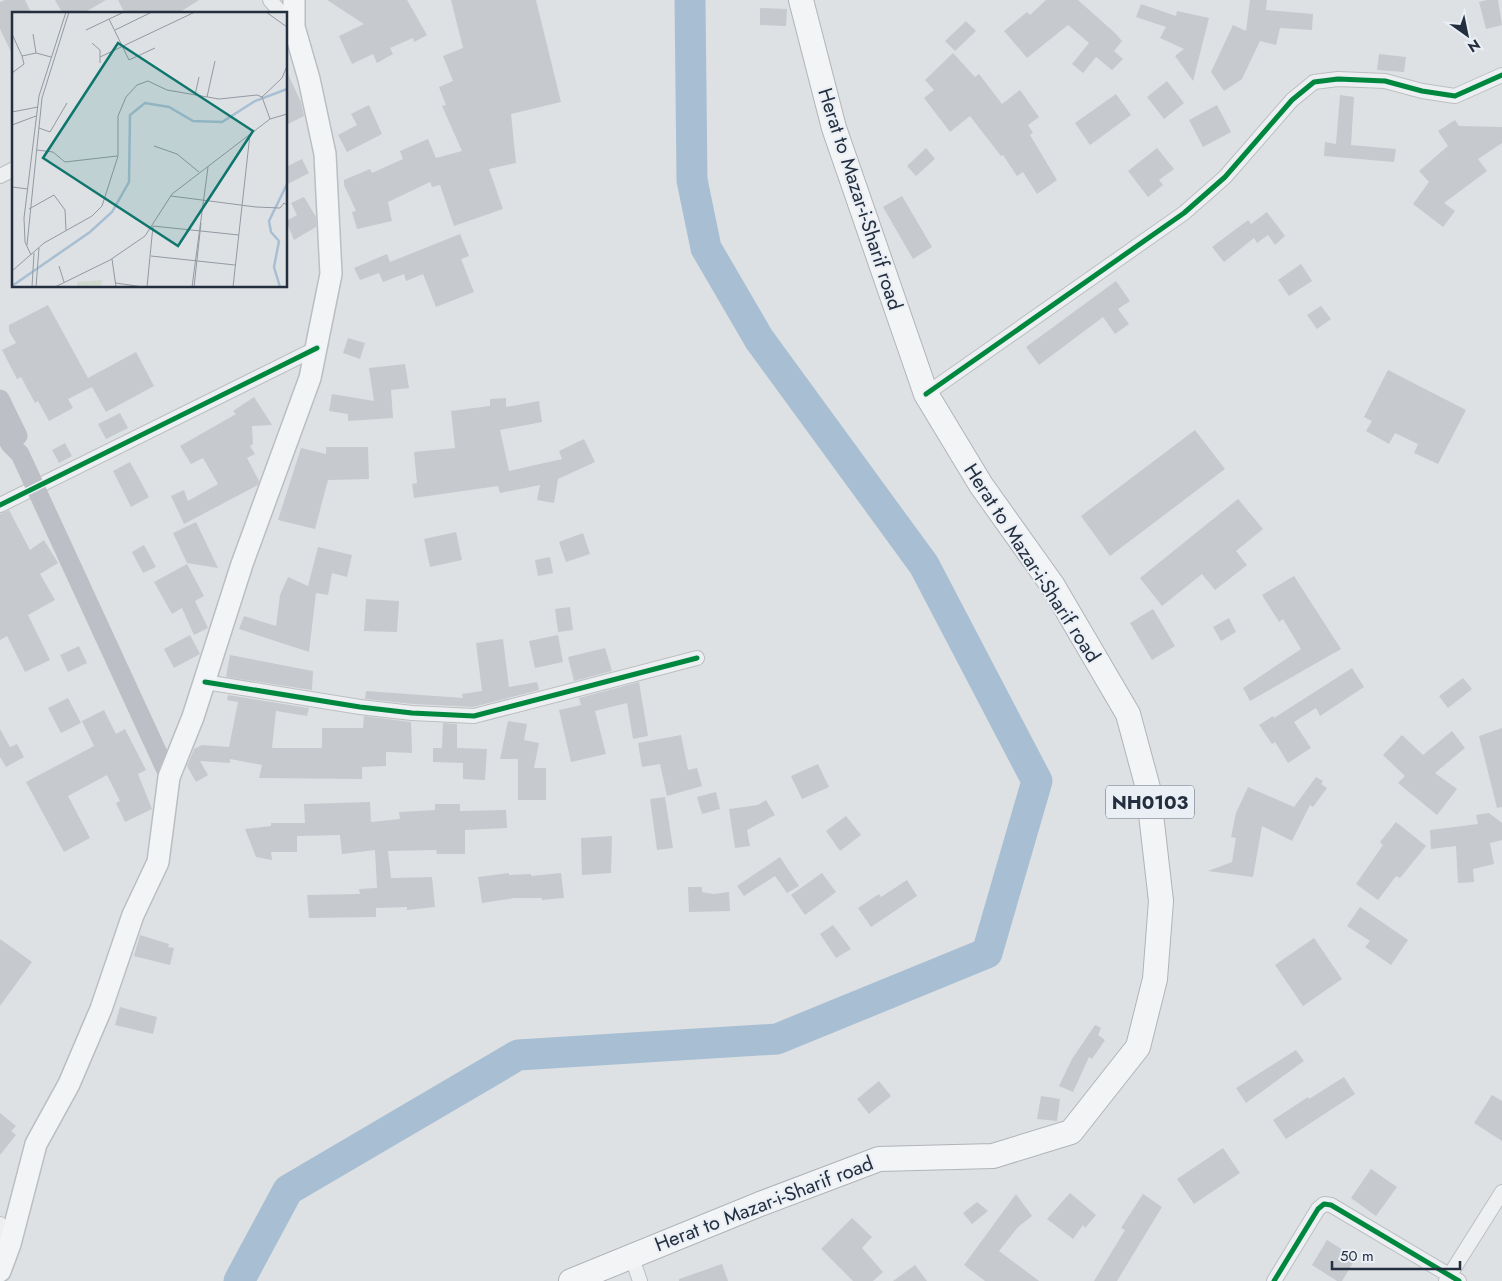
<svg xmlns="http://www.w3.org/2000/svg" width="1502" height="1281" viewBox="0 0 1502 1281" font-family="Jost,sans-serif">
<style>
.lines{fill:none;stroke-linecap:round;stroke-linejoin:round}
.river{stroke:#a8bfd3;stroke-width:31}
.building{fill:#c6c9cd}
.street-casing{stroke:#bcbfc2;stroke-width:16}
.primary-casing{stroke:#babec2;stroke-width:24}
.highway-casing{stroke:#b0b4b9;stroke-width:26}
.street{stroke:#edeff1;stroke-width:14}
.secondary{stroke:#bcbfc5;stroke-width:19}
.primary{stroke:#f2f4f5;stroke-width:21}
.highway{stroke:#f2f4f5;stroke-width:24}
.cycleway-casing{stroke:#eaeff5;stroke-width:8}
.cycleway{stroke:#00873e;stroke-width:5}
.labels{text-anchor:middle;dominant-baseline:central;stroke-width:4;stroke-linejoin:round;paint-order:stroke}
.shield{fill:#eaeff5;stroke:#5f6876;stroke-width:1}
.shield-label{font-size:19px;font-weight:bold;fill:#232e3f}
.street-label{font-size:20px;fill:#232e3f;stroke:#eaeff5}
.inset-river{fill:none;stroke:#a8bfd3;stroke-width:2.5}
.inset-road{fill:none;stroke:#9399a2;stroke-width:1}
.view{fill:#0f766e;fill-opacity:0.15;stroke:#0f766e;stroke-width:2.5}
.inset-edge{fill:none;stroke:#232e3f;stroke-width:2.5}
</style>
<rect width="100%" height="100%" fill="#dee1e4"/>
<g class="lines">
<!-- river -->
<path class="river" d="M239,1281L288,1190L518,1055L777,1039L987,953L1037,781L924,565L759,339L706,248L692,180L690,0"/>
</g>
<!-- building -->
<g class="building">
<path d="M5,0H25L32,14H14V58L0,29V2Z"/>
<path d="M55,0H106L82,14H63Z"/>
<path d="M118,0H199L177,14H125Z"/>
<path d="M327,0H407L427,35L414,42L413,38L390,48L393,54L377,63L373,54L352,64L339,36L364,24Z"/>
<path d="M451,0H536L561,102L511,114L516,163L489,169L503,209L454,226L440,185L432,187L430,182L388,202L392,221L357,229L352,212L356,211L344,185V180L370,169L372,173L403,159L400,151L428,139L436,158L462,151L442,106L446,105L439,87L453,81L443,56L463,48Z"/>
<path d="M1046,0H1078L1115,33L1122,41L1114,51L1123,59L1112,70L1096,57L1083,73L1072,64L1089,43L1068,25L1027,58L1004,31L1027,12L1030,15Z"/>
<path d="M1250,0H1267L1266,10L1313,14L1312,30L1280,28L1276,45L1260,41L1242,79L1224,91L1211,72L1233,25L1246,31Z"/>
<path d="M1487,0H1498L1502,25L1486,29L1479,2Z"/>
<path d="M1141,4L1176,16L1177,11L1209,18L1193,81L1175,56L1184,49L1160,38L1166,27L1136,17Z"/>
<path d="M760,8L787,9L786,26L760,25Z"/>
<path d="M966,21L976,31L955,51L945,41Z"/>
<path d="M953,53L975,77L979,74L1002,104L1020,90L1039,117L1028,125L1033,133L1030,135L1057,180L1037,194L1023,172L1017,176L1003,155L1001,156L970,116L950,132L924,98L934,90L925,80Z"/>
<path d="M1379,54L1406,57L1404,72L1377,70Z"/>
<path d="M286,70L301,102L304,116L286,125Z"/>
<path d="M1167,81L1184,103L1164,119L1147,97Z"/>
<path d="M1116,94L1131,115L1090,145L1075,123Z"/>
<path d="M1340,95L1354,97L1351,145L1396,149L1394,162L1324,156L1325,142L1336,144Z"/>
<path d="M369,105L382,134L347,152L338,135L357,125L351,114Z"/>
<path d="M1217,105L1231,132L1203,147L1189,120Z"/>
<path d="M1455,120L1459,126L1502,127V143L1478,159L1487,171L1444,203L1455,211L1443,227L1413,204L1429,182L1419,171L1448,146L1438,131Z"/>
<path d="M926,148L935,159L916,176L907,166Z"/>
<path d="M1157,148L1174,169L1159,180L1163,185L1148,197L1128,171Z"/>
<path d="M302,159L309,173L286,185V167Z"/>
<path d="M902,196L932,247L913,259L883,207Z"/>
<path d="M304,197L316,217V227L294,240L286,221L297,215L291,203Z"/>
<path d="M1267,212L1285,236L1275,245L1268,235L1257,243L1254,238L1224,262L1212,247L1248,220L1251,224Z"/>
<path d="M460,234L469,256L461,259L474,292L436,307L423,274L406,281L404,274L383,282L379,273L360,280L354,268L387,254L390,262Z"/>
<path d="M1301,264L1312,281L1289,296L1278,280Z"/>
<path d="M1116,281L1130,301L1118,309L1129,324L1115,334L1103,317L1039,365L1026,347Z"/>
<path d="M48,305L88,378L136,352L154,386L106,412L92,387L68,399L73,408L49,421L38,401L35,403L21,377L17,379L2,350L16,343L9,331V325Z"/>
<path d="M1321,306L1331,319L1317,329L1307,315Z"/>
<path d="M348,338L365,343L360,359L343,353Z"/>
<path d="M405,364L409,388L391,390L393,418L348,421V414L329,411L332,394L374,401L369,368Z"/>
<path d="M1388,370L1466,410L1438,464L1414,453L1418,444L1395,433L1389,444L1366,431L1372,421L1364,417Z"/>
<path d="M254,397L272,425L252,426L253,444L250,446L255,454L247,458L259,481L258,485L184,524L171,496L184,490L188,501L218,484L203,458L191,464L180,446L236,414L233,411Z"/>
<path d="M506,398V407L539,401L542,422L500,430L509,471L562,459L559,451L584,439L595,462L558,479L554,503L537,500L540,485L500,493L498,486L414,498L412,484L417,483L414,452L455,448L451,411L490,406V399Z"/>
<path d="M120,413L128,428L106,439L98,424Z"/>
<path d="M1195,430L1225,469L1110,556L1081,516Z"/>
<path d="M65,443L72,456L59,463L52,450Z"/>
<path d="M326,447H368L369,479L328,480L315,529L278,520L301,448L326,454Z"/>
<path d="M130,462L149,497L131,507L113,471Z"/>
<path d="M1238,499L1263,529L1236,551L1247,565L1215,590L1202,574L1162,606L1140,578Z"/>
<path d="M9,510L30,550L44,540L58,563L40,574L55,600L28,615L50,660L25,672L7,636L0,640V514Z"/>
<path d="M196,522L218,568L187,563L173,533Z"/>
<path d="M456,532L462,560L430,567L424,539Z"/>
<path d="M583,533L590,554L566,562L559,542Z"/>
<path d="M144,545L156,567L143,573L132,552Z"/>
<path d="M318,547L352,555L347,577L332,573L328,595L316,593L309,652L239,629L244,616L276,626L280,595L288,577L308,586Z"/>
<path d="M550,557L553,573L538,576L535,560Z"/>
<path d="M187,564L204,596L195,601L208,628L194,635L182,608L172,614L154,582Z"/>
<path d="M1294,576L1341,649L1250,701L1243,688L1301,649L1283,619L1279,622L1262,595Z"/>
<path d="M366,599L399,601L397,632L364,631Z"/>
<path d="M570,607L573,630L558,632L555,609Z"/>
<path d="M1153,609L1175,646L1152,660L1130,623Z"/>
<path d="M1229,618L1236,632L1221,641L1213,627Z"/>
<path d="M190,635L200,654L174,668L164,649Z"/>
<path d="M558,635L563,662L535,668L529,641Z"/>
<path d="M503,639L509,687L537,682L539,690L473,707L413,704L365,699L366,691L463,698L462,694L482,691L476,643Z"/>
<path d="M79,646L87,663L68,672L60,655Z"/>
<path d="M605,648L612,671L574,681L568,657Z"/>
<path d="M230,655L313,671L312,690L226,677Z"/>
<path d="M1352,668L1364,687L1320,716L1316,708L1294,722L1311,748L1288,763L1275,742L1272,744L1259,725L1273,716L1274,718Z"/>
<path d="M1463,678L1472,689L1448,708L1439,696Z"/>
<path d="M639,682L648,736L633,739L627,703L595,711L606,754L571,762L559,710L581,705L579,698Z"/>
<path d="M228,695L309,708L307,716L276,711L272,748H322V728H363L364,716L411,722L412,753L386,752V766L362,767V779L259,778L262,765L230,759V763L200,761L208,775L196,782L187,766L194,749L202,745L229,747L238,702L227,700Z"/>
<path d="M68,698L81,723L61,733L48,708Z"/>
<path d="M104,710L116,734L125,729L146,770L138,774L152,809L125,822L116,803L120,801L107,775L68,796L90,838L64,852L26,782L94,746L82,721Z"/>
<path d="M508,721L527,724L524,740L539,743L534,768H546V800H518V759H500Z"/>
<path d="M443,723L457,724V748L487,749L485,780L463,779V763L433,762V748H442Z"/>
<path d="M1502,728V807L1497,808L1479,736Z"/>
<path d="M0,729L10,747L17,744L24,757L6,767L0,757Z"/>
<path d="M1452,731L1465,748L1435,773L1457,789L1437,815L1398,783L1405,776L1383,755L1402,735L1423,755Z"/>
<path d="M681,735L688,770L697,768L702,786L667,796L660,764L642,767L638,743Z"/>
<path d="M818,764L829,787L802,799L791,776Z"/>
<path d="M1316,777L1323,781L1321,784L1327,788L1313,807L1310,805L1292,841L1262,826L1253,877L1208,871L1232,862L1236,838L1231,837L1236,813L1248,787L1294,807Z"/>
<path d="M716,792L720,809L702,814L697,797Z"/>
<path d="M665,797L673,848L657,850L650,799Z"/>
<path d="M766,800L775,815L747,830L750,846L735,848L729,809L758,805Z"/>
<path d="M370,802L371,822L400,819L399,812L435,810V804H460V811L506,810L507,828L465,830V854H437L436,850L388,851L391,878L432,877L435,907L407,910V907L376,908V917L309,918L307,895L360,894L359,889L377,888L375,850L342,854L340,835L297,836V852H271L272,860L256,857L245,829L271,826V823H305L304,804Z"/>
<path d="M1489,813L1502,823V840L1490,843L1494,864L1473,869L1474,882L1458,883L1456,846L1431,849L1430,830L1478,824L1476,815Z"/>
<path d="M846,816L861,835L840,851L826,831Z"/>
<path d="M1396,822L1426,846L1400,878L1396,876L1378,900L1356,884L1383,845L1380,842Z"/>
<path d="M612,836L611,873L582,875L581,838Z"/>
<path d="M780,857L799,886L787,893L775,876L744,896L737,886Z"/>
<path d="M509,873V875L531,874V876L561,873L564,898L542,900V898H514L482,903L478,877Z"/>
<path d="M822,873L836,892L805,915L791,895Z"/>
<path d="M907,880L917,896L871,927L858,908L879,894L881,897Z"/>
<path d="M688,887H702V892L714,894L729,892L730,911L689,912Z"/>
<path d="M1360,907L1408,940L1391,965L1365,947L1370,941L1347,926Z"/>
<path d="M833,925L851,949L836,958L820,934Z"/>
<path d="M140,935L169,944L168,947L174,948L170,965L134,956Z"/>
<path d="M1314,938L1342,979L1303,1006L1275,965Z"/>
<path d="M0,939L32,962L0,1006Z"/>
<path d="M120,1007L157,1017L153,1034L115,1025Z"/>
<path d="M1095,1025L1101,1028L1098,1035L1105,1040L1092,1059L1089,1057L1073,1092L1059,1086L1072,1059Z"/>
<path d="M1296,1050L1304,1061L1246,1103L1236,1088Z"/>
<path d="M1344,1077L1355,1094L1286,1139L1273,1120L1308,1097L1309,1099Z"/>
<path d="M879,1081L891,1096L869,1114L857,1099Z"/>
<path d="M1492,1095L1502,1101V1141L1474,1123Z"/>
<path d="M1041,1096L1060,1099L1057,1121L1037,1119Z"/>
<path d="M0,1113L16,1126L11,1131L16,1135L0,1155Z"/>
<path d="M1223,1148L1240,1173L1194,1204L1177,1179Z"/>
<path d="M1371,1169L1397,1187L1376,1216L1351,1198Z"/>
<path d="M1070,1193L1096,1215L1085,1228L1083,1225L1073,1239L1047,1219Z"/>
<path d="M1016,1194L1032,1216L1018,1227L999,1251L1039,1281H985L964,1265Z"/>
<path d="M1143,1194L1162,1207L1117,1281H1094L1125,1230L1121,1228Z"/>
<path d="M977,1202L988,1211L972,1224L963,1213Z"/>
<path d="M852,1218L872,1237L862,1248L883,1272L873,1281H853L821,1249Z"/>
<path d="M1327,1240L1356,1258L1342,1281H1337L1312,1265Z"/>
<path d="M722,1264L728,1281H679V1279Z"/>
<path d="M915,1265L927,1281H893Z"/>
</g>
<g class="lines">
<!-- street casing -->
<g class="street-casing">
<g id="street">
<path d="M270,0L282,14"/>
<path d="M0,176L14,169"/>
<path d="M926,394L1184,213L1225,177L1292,100L1314,82L1338,79L1385,81L1422,91L1455,96L1502,75"/>
<path d="M0,505L317,348"/>
<path d="M205,682L360,707L412,713L474,716L697,658"/>
<path d="M0,1224L10,1244"/>
<path d="M631,1255L640,1281"/>
<path d="M1274,1281L1318,1209L1324,1204L1331,1205L1459,1281"/>
<path d="M1446,1281L1502,1192"/>
</g>
</g>
<!-- primary casing -->
<g class="primary-casing">
<path id="primary" d="M0,1271L10,1244L36,1144L69,1084L101,1009L133,915L158,862L169,777L193,717L242,564L310,378L331,274L325,154L309,79L294,27V0"/>
</g>
<!-- highway casing -->
<g class="highway-casing">
<path id="highway" d="M571,1281L760,1204L879,1159L993,1156L1071,1132L1138,1047L1155,979L1161,901L1148,788L1128,714L1053,586L981,485L926,394L834,128L801,0"/>
</g>
<!-- street -->
<use href="#street" class="street"/>
<!-- secondary -->
<g class="secondary">
<path d="M0,399L18,436"/>
<path d="M0,425L10,444L20,454L169,777"/>
</g>
<!-- primary -->
<use href="#primary" class="primary"/>
<!-- highway -->
<use href="#highway" class="highway"/>
<!-- cycleway casing -->
<g class="cycleway-casing">
<g id="cycleway">
<path d="M926,394L1184,213L1225,177L1292,100L1314,82L1338,79L1385,81L1422,91L1455,96L1502,75"/>
<path d="M0,505L317,348"/>
<path d="M205,682L360,707L412,713L474,716L697,658"/>
<path d="M1274,1281L1318,1209L1324,1204L1331,1205L1459,1281"/>
</g>
</g>
<!-- cycleway -->
<use href="#cycleway" class="cycleway"/>
</g>
<g class="labels">
<!-- shield labels -->
<rect class="shield" x="1106" y="785.5" width="88" height="33" rx="4"/>
<g class="shield-label">
<text x="1150" y="802">NH0103</text>
</g>
<!-- street labels -->
<g class="street-label">
<text transform="translate(860 199) rotate(72)">Herat to Mazar-i-Sharif road</text>
<text transform="translate(1032 563) rotate(57)">Herat to Mazar-i-Sharif road</text>
<text transform="translate(764 1204) rotate(-21)">Herat to Mazar-i-Sharif road</text>
</g>
</g>
<!-- overview -->
<g transform="translate(12 12)">
<rect width="275" height="275" fill="#dee1e4"/>
<path d="M90,268L89,275H65V270Z" fill="#cfd9cd"/>
<path class="inset-river" d="M0,274L78,220L100,200L117,170L118,103L133,91L157,95L181,109L210,110L243,89L275,77M268,275L262,255L267,229L259,220L257,209L275,172"/>
<path class="inset-road" d="M254,0L275,15M97,7L117,48L143,36M74,18L112,0M103,18L140,0M0,22L10,44L24,41L39,45M21,22L24,41M80,31L88,38V51M88,45L183,0M0,61L12,52L10,44M183,83L187,65M195,85L203,49M250,85L270,66L275,54M0,100L26,95M0,113L24,104M27,116L38,120L55,91M142,134L165,142L187,160M25,138L41,140L53,150L105,144M0,175L16,177M159,184L244,195L268,196L272,191L275,193M17,197L42,183L53,198L54,218M15,233L30,86L57,0M19,243L13,230L12,206L27,84L54,0M139,244L223,253M100,247L104,275M47,254L52,270M0,259L32,231L80,204L90,194L106,144V104L114,85L125,73L136,69L155,78L207,87L245,83L250,85L258,107L275,102M104,271L131,275M20,275L22,241M24,275L27,236M43,275L98,248L133,224L160,182L258,107M135,275L141,214L227,223M180,275L196,155M182,275L189,211M221,275L238,122"/>
<path class="view" d="M106,31L241,119L166,234L31,146Z"/>
<rect width="275" height="275" class="inset-edge"/>
</g>
<!-- north arrow -->
<g transform="translate(1467 35) rotate(147)" stroke="#eaeff5" stroke-width="4" paint-order="stroke">
<path d="M0-4L9 19L0 12L-9 19Z" fill="#232e3f"/>
<text y="-8" font-size="14" font-weight="bold" text-anchor="middle" fill="#232e3f">N</text>
</g>
<!-- scale -->
<path d="M1332 1261v8h128v-8" fill="none" stroke="#232e3f" stroke-width="2.5"/>
<text x="1340" y="1261" font-size="15" fill="#232e3f" stroke="#eaeff5" stroke-width="4" paint-order="stroke">50 m</text>
</svg>
